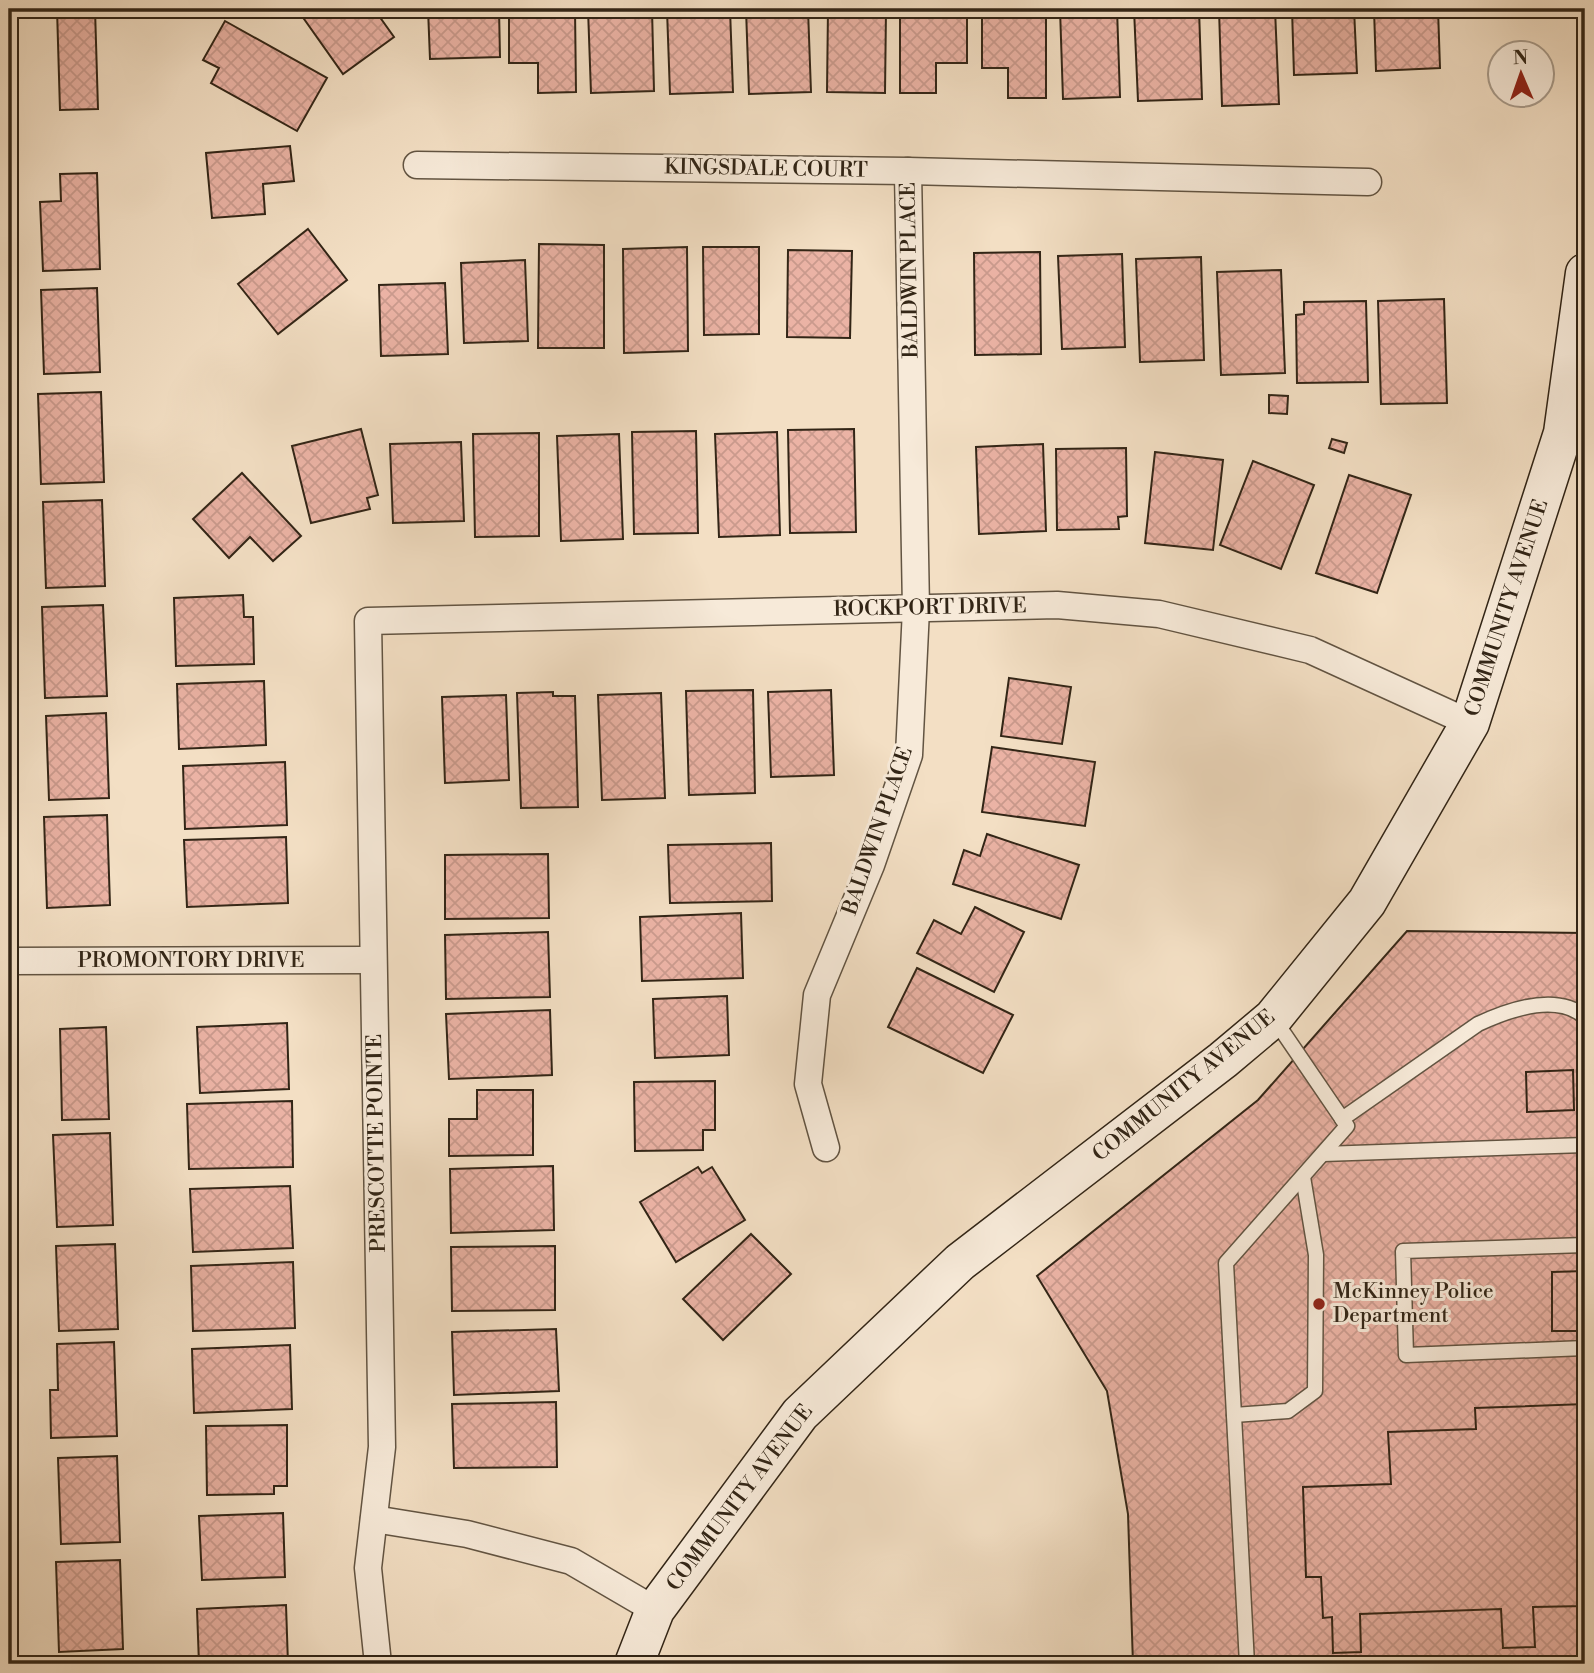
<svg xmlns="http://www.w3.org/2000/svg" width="1594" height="1673" viewBox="0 0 1594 1673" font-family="'Libre Bodoni',serif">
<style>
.building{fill:url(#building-cross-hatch);stroke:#322516;stroke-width:2}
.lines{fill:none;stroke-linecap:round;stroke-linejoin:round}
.lane-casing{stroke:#625442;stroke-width:17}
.street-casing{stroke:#625442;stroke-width:29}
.secondary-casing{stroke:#322516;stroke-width:41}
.lane{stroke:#f7ead9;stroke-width:14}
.street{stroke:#f7ead9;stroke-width:26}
.secondary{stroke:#f7ead9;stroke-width:38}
.poi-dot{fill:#8f2418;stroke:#f7ead9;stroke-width:2.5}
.labels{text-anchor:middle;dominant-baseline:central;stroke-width:6;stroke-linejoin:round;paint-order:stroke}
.street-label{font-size:21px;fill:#322516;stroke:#f7ead9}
.poi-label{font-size:21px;fill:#322516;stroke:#f7ead9;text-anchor:start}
</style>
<defs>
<pattern id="building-cross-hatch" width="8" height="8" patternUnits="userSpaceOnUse" patternTransform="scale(1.75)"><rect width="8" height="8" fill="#ebb3a5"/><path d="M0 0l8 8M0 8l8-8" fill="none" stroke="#ca9a8d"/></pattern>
</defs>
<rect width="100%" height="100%" fill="#f3dfc4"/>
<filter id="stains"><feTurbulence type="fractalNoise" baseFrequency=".00286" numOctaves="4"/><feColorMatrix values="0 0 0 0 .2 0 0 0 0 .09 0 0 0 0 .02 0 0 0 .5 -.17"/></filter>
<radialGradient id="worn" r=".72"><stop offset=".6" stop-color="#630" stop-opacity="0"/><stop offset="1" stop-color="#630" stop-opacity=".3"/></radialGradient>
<!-- building -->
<g class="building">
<path d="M57,9H95L98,109L60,110Z"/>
<path d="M297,9H374L394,37L343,74Z"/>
<path d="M428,9H499L500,57L430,59Z"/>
<path d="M509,9H575L576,92L538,93V63H509Z"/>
<path d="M588,9H652L654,91L591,93Z"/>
<path d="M730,9L733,92L670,94L667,10Z"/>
<path d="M746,9H808L811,92L749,94Z"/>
<path d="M828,9L886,10L885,93L827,92Z"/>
<path d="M900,9H967V63H936V93H900Z"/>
<path d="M982,9H1046V98H1008V68H982Z"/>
<path d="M1060,9H1117L1120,97L1063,99Z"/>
<path d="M1134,9H1199L1202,99L1138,101Z"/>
<path d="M1219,9H1275L1279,104L1222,106Z"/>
<path d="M1292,9H1354L1357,73L1294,75Z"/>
<path d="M1374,9H1438L1440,68L1376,71Z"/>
<path d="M225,21L327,78L297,131L211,83L219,68L203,60Z"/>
<path d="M290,146L294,181L263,184L265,214L212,218L206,153Z"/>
<path d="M97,173L100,269L43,271L40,202L61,201L60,174Z"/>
<path d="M308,229L347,280L278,334L238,284Z"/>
<path d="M539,244L604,245V348H538Z"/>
<path d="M687,247L688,351L624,353L623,249Z"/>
<path d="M703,247H759V334L704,335Z"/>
<path d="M788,250L852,251L850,338L787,337Z"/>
<path d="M1040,252L1041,354L975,355L974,253Z"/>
<path d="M1122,254L1125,347L1062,349L1058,256Z"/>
<path d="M1201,257L1204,360L1140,362L1136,259Z"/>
<path d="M525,260L528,341L464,343L461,263Z"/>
<path d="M1281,270L1285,373L1221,375L1217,272Z"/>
<path d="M445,283L448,354L381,356L379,285Z"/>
<path d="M97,288L100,372L44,374L41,290Z"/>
<path d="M1444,299L1447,403L1381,404L1378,301Z"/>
<path d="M1366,301L1368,382L1297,383L1296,315L1304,314V302Z"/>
<path d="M101,392L104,482L41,484L38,394Z"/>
<path d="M1269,395L1288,396L1287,414L1269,413Z"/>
<path d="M361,429L378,495L367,498L370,509L311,523L292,446Z"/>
<path d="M854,429L856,532L790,533L788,430Z"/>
<path d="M696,431L698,533L634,534L632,432Z"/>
<path d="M777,432L780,535L719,537L715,434Z"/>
<path d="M539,433V536L475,537L473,434Z"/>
<path d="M619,434L623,539L561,541L557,436Z"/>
<path d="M1332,439L1347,443L1344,453L1329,448Z"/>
<path d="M461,442L464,521L393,523L390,444Z"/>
<path d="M1043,444L1046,531L979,534L976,447Z"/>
<path d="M1126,448L1127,516L1118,517L1119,529L1057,530L1056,449Z"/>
<path d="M1155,452L1223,460L1213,550L1145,543Z"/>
<path d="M1253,461L1314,485L1281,569L1220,545Z"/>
<path d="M242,473L301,536L273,561L250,537L229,558L193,519Z"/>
<path d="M1349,475L1411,495L1377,593L1316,573Z"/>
<path d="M102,500L105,586L46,588L43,502Z"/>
<path d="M243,595L244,617H253L254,664L176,666L174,598Z"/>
<path d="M103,605L107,696L45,698L42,607Z"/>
<path d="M1009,678L1071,687L1062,744L1001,736Z"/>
<path d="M264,681L266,745L179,749L177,684Z"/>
<path d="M753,690L755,793L689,795L686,691Z"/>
<path d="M831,690L834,775L771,777L768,692Z"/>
<path d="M553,692V696H575L578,807L521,808L517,693Z"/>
<path d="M661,693L665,798L602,800L598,695Z"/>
<path d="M506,695L509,780L445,783L442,697Z"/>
<path d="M106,713L109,798L49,800L46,716Z"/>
<path d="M992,747L1095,762L1085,826L982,812Z"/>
<path d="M285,762L287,825L185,829L183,766Z"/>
<path d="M107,815L110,905L47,908L44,817Z"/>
<path d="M987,834L1079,865L1061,919L953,884L964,850L980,856Z"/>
<path d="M286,837L288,903L187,907L184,840Z"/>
<path d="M771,843L772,901L670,903L668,845Z"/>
<path d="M548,854L549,918L445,919V855Z"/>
<path d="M975,907L1024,932L994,992L917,953L934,920L961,934Z"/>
<path d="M741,913L743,978L642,981L640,917Z"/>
<path d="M1407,931L1585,933V1664H1133L1128,1514L1107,1391L1037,1276L1258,1100Z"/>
<path d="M548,932L550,997L446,999L445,935Z"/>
<path d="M917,968L1013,1015L983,1073L888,1027Z"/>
<path d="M727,996L729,1055L655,1058L653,999Z"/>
<path d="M550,1010L552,1075L449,1079L446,1014Z"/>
<path d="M287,1023L289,1089L200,1093L197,1027Z"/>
<path d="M106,1027L109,1119L62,1120L60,1029Z"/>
<path d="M1573,1070L1574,1110L1527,1112L1526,1072Z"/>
<path d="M715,1081V1130H703V1150L635,1151L634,1082Z"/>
<path d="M477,1090H533V1155L449,1156V1119H477Z"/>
<path d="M292,1101L293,1167L189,1169L187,1104Z"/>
<path d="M110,1133L113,1225L57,1227L53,1135Z"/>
<path d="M553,1166L554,1230L451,1233L450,1169Z"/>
<path d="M698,1167L702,1173L712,1167L745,1220L676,1262L640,1202Z"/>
<path d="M290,1186L293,1248L193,1252L190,1189Z"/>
<path d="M751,1234L791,1274L723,1340L683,1299Z"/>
<path d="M115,1244L118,1329L59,1331L56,1246Z"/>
<path d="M555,1246V1310L452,1311L451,1247Z"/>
<path d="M293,1262L295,1328L193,1331L191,1266Z"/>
<path d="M1585,1271V1331H1552V1272Z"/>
<path d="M556,1329L559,1391L454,1395L452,1332Z"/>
<path d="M114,1342L117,1436L51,1438L50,1390H58L57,1344Z"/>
<path d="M290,1345L292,1409L194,1413L192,1349Z"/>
<path d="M556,1402L557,1467L454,1468L452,1404Z"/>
<path d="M1585,1404V1606L1533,1607L1535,1647L1503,1648L1501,1609L1360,1614L1361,1652L1333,1653L1332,1617L1323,1618L1321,1577H1306L1303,1487L1391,1484L1388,1432L1476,1429L1475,1408Z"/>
<path d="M287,1425V1486H274V1494L207,1495L206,1426Z"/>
<path d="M117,1456L120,1542L61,1544L58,1458Z"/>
<path d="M283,1513L285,1577L202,1580L199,1516Z"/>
<path d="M120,1560L123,1649L59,1652L56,1562Z"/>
<path d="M286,1605L288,1664H199L197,1609Z"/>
</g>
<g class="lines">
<!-- lane casing -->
<g class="lane-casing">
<g id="lane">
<path d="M1342,1119L1478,1024C1508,1010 1556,992 1585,1017"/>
<path d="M1323,1154L1585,1145"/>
<path d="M1585,1245L1403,1251L1406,1355L1585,1348"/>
<path d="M1234,1415L1288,1411L1315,1391L1316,1255L1303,1177"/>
<path d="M1247,1664L1226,1263L1347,1126L1274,1019"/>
</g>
</g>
<!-- street casing -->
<g class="street-casing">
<g id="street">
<path d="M417,165L908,171L1368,182"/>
<path d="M9,961L373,960"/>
<path d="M826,1148L808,1084L817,995L871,865L909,755L916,609L908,171"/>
<path d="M374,1519L467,1534L571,1561L655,1610"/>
<path d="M378,1664L368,1568L382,1447L368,621L1057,605L1159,614L1310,650L1470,723"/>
</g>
</g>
<!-- secondary casing -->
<g class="secondary-casing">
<path id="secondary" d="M634,1664L655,1610L800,1414L960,1262L1223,1060L1273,1018L1367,902L1470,723L1563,433L1585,273"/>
</g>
<!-- lane -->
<use href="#lane" class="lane"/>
<!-- street -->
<use href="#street" class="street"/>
<!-- secondary -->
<use href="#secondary" class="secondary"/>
</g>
<!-- markers -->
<circle class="poi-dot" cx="1319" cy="1304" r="7"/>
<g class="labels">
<!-- street labels -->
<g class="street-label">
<text transform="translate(766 169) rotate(1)">KINGSDALE COURT</text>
<text transform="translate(910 270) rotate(-91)">BALDWIN PLACE</text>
<text transform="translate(930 608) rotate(-1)">ROCKPORT DRIVE</text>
<text transform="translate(1507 608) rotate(-72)">COMMUNITY AVENUE</text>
<text transform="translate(878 831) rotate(-71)">BALDWIN PLACE</text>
<text x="191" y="961">PROMONTORY DRIVE</text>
<text transform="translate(1184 1086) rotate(-39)">COMMUNITY AVENUE</text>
<text transform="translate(377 1143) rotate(-91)">PRESCOTTE POINTE</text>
<text transform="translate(740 1498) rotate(-53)">COMMUNITY AVENUE</text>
</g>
<!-- poi labels -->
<g class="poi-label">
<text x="1333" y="1292">McKinney Police<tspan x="1333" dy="24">Department</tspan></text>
</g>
</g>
<!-- margin -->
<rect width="1594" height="1673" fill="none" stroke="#f3dfc4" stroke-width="35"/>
<rect x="10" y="10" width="1573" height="1652" fill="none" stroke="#322516" stroke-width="3.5"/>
<rect x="18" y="18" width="1559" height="1638" fill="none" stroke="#322516" stroke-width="2"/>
<!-- north arrow -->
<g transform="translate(1521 74) rotate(358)"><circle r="33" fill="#f7ead9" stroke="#a89b8b" stroke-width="2"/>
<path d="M0-5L12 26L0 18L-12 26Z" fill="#8f2418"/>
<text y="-10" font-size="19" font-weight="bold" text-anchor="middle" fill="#322516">N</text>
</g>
<rect width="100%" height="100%" filter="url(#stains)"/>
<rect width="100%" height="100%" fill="url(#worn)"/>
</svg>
